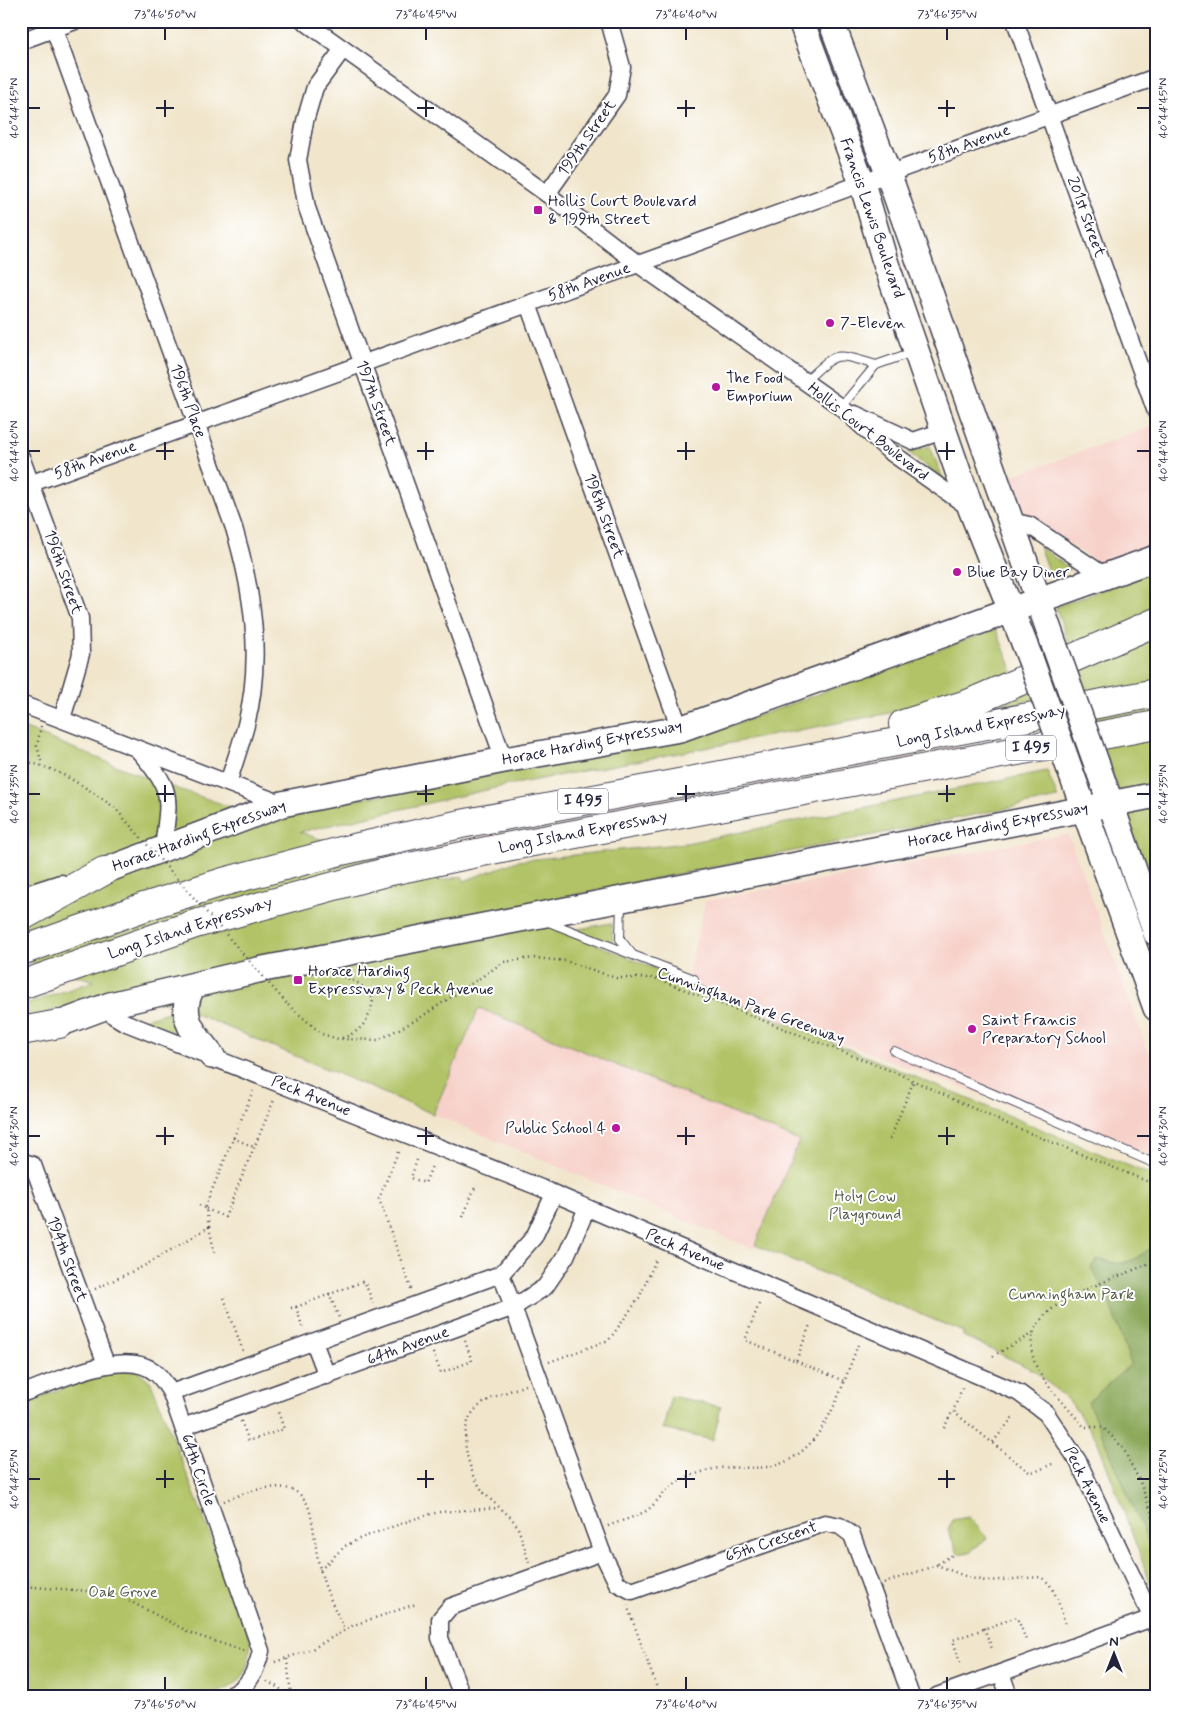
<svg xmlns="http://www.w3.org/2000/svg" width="1177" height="1717" viewBox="0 0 1177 1717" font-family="Mynerve,sans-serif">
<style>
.built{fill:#f7d1c9}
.green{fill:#b1c366;stroke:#6a7250}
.forest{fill:#8ca95b;stroke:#57664b}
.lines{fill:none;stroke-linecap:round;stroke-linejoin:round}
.service-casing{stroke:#413f51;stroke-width:10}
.minor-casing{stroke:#413f51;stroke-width:19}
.secondary-casing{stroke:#413f51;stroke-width:25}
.primary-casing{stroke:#413f51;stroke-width:28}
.motorway-casing{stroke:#413f51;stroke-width:30}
.path{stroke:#413f51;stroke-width:2.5;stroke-dasharray:1 4;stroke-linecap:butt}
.service{stroke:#fff;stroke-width:8}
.minor{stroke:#fff;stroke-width:16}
.secondary{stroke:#fff;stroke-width:22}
.primary{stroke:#fff;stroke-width:25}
.motorway{stroke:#fff;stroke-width:28}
.primary-bridge-casing{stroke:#413f51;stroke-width:28;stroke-linecap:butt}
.path-bridge{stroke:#413f51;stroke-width:2.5;stroke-dasharray:1 4;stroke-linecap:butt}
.primary-bridge{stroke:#fff;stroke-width:25}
.ticks{fill:none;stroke:#22223b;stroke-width:2}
.poi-dot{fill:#b5179e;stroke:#fff;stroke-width:2}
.labels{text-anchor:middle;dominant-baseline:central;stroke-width:4;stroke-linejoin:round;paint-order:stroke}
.shield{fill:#fff;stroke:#646476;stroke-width:1}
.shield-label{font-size:15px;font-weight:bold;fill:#22223b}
.street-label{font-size:16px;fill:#22223b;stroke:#fff}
.poi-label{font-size:16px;fill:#22223b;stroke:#fff;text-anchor:start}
.park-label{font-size:16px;fill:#545a4a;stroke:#fff}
.neatline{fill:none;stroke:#22223b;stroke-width:2}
.ticks-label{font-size:12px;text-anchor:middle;fill:#22223b}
</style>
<rect width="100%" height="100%" fill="#fff"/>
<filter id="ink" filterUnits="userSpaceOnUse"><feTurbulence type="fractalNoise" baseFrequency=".02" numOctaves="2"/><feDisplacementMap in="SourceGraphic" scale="10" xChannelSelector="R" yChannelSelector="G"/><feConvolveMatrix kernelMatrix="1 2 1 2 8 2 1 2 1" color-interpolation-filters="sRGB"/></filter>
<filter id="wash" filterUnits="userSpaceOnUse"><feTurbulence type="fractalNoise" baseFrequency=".0096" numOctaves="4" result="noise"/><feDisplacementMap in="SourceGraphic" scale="20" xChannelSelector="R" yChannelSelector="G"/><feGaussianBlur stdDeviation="1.12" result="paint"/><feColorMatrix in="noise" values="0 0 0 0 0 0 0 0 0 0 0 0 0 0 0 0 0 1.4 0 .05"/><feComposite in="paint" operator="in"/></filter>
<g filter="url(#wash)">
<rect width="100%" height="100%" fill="#f1e6cc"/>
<!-- built -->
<g class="built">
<path d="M1153,426L1156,433V548L1103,566L1016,510L1004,479Z"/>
<path d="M1068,834L1156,1073V1159L686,985L705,901Z"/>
<path d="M479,1008L799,1141L753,1249L433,1114Z"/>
</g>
<!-- green -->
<g class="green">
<path d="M930,446L943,479L908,452Z"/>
<path d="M1039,546L1070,569L1050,576Z"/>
<path d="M1156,570V902L1085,693L1001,705L1013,693L1076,666L1056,607Z"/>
<path d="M996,629L1013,672L973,692L890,713L504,786L300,832L441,881L462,876L464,881L517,861L686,843L1047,771L1058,798L509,908L1156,1177V1598L1097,1440L1071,1403L1035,1371L963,1336V1332L755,1245L799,1141L479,1008L433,1114L177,1006L117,988L21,1022V1006L94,981L21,959V727L147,778L265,819L279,814L684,739L714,732Z"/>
<path d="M611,923L613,942L610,943L574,930Z"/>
<path d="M172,1011L171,1020L181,1037L144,1019Z"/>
<path d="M112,1370L138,1371L151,1382L251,1640C247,1677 244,1684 208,1696H21V1404Z"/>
<path d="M671,1396L721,1407L713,1440L663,1429Z"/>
<path d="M969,1517L987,1538L970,1552L958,1554L948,1530L952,1520Z"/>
</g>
<!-- forest -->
<path class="forest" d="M1156,1243V1560L1088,1402L1131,1364L1106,1293L1091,1268L1096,1260C1105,1259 1108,1262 1116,1263C1130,1265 1146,1252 1156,1243Z"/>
</g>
<g filter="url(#ink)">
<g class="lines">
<!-- service casing -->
<g class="service-casing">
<g id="service">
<path d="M805,381C839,351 832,352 876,365"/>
<path d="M841,407L876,365L913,352"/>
<path d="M621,902L620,939L632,954"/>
<path d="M546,921L694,979"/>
<path d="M894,1051L1156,1164"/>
</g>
</g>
<!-- minor casing -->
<g class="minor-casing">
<g id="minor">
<path d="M304,21L547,194L638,264L841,407L889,451L971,509"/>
<path d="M1015,21L1156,412"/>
<path d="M54,29L234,528C253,592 263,659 246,725C241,744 234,764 228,783"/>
<path d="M21,41L75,21"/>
<path d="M343,49L315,87L305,121L298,160L307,208L504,760"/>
<path d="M547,194L617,95L622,67L609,21"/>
<path d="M528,304L680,729"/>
<path d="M855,414L913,441L943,431"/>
<path d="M21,457L80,618L81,654L62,719"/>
<path d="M21,487L1156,77"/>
<path d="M1011,521L1029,525L1105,576"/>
<path d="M21,704L282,804"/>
<path d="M138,750C175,792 169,796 163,849"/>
<path d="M110,1005L114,1016L124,1022L541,1188L1019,1393L1046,1413L1078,1461L1156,1627"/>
<path d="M21,1161L33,1165L106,1364"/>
<path d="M501,1274L602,1552L617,1583L632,1591L825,1523L840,1526L852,1535L911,1696"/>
<path d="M314,1342L327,1376"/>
<path d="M171,1393L501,1274L534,1237L554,1194"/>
<path d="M21,1394C55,1382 128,1345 157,1374C163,1379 167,1387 171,1393L261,1651C256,1671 249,1688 229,1696"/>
<path d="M183,1427L514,1307L545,1287L566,1256L587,1208"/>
<path d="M1001,1673L1009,1696"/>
<path d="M462,1696L440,1638V1619L450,1607L602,1552"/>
<path d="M937,1696L1152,1618"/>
</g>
</g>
<!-- secondary casing -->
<g class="secondary-casing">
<path id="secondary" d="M21,899L61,886"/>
</g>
<!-- primary casing -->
<g class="primary-casing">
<g id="primary">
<path d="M801,21L862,183L884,258L971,509L1030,658"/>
<path d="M831,21L888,173L1055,647"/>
<path d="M1097,765L1156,933"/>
<path d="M1070,770L1156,1008"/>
<path d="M104,871L282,804L504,760L680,729L1156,558"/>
<path d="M193,986C176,1015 194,1034 212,1056"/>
<path d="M59,1024L110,1005L258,970L1156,795"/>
</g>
</g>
<!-- motorway casing -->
<g class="motorway-casing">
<g id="motorway">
<path d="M903,724L970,703L1156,622"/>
<path d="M21,917L104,871"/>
<path d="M21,951L147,906L223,882L341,851L461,824L1156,693"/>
<path d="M21,985L195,924L386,872L506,847L1156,725"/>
<path d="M21,1031L59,1024"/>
</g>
</g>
<!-- path -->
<g class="path">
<path d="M41,726L37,746L42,764"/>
<path d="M21,761C56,766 85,787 114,807"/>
<path d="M339,975L360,984L373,998C371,1018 362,1032 342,1038"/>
<path d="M288,1005L322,1034L338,1039L378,1040L418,1019L504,962L533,958L566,961L616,978H655L899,1074L1005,1123L1156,1185"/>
<path d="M233,1138L254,1147"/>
<path d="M890,1139L914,1080"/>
<path d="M398,1152L379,1199L412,1291"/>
<path d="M417,1160L411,1178L425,1183L432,1166"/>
<path d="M205,1207L253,1091"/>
<path d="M206,1209L225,1217L274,1100"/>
<path d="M463,1217L476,1185"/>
<path d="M209,1227L215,1255"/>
<path d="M1156,1259C1119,1283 1005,1300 1037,1368C1045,1385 1071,1411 1084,1427H1103L1123,1448L1140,1482L1156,1524"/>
<path d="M95,1289L144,1266L209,1227L206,1209L199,1205"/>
<path d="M329,1293L339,1318"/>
<path d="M224,1298L243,1351"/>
<path d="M759,1304L745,1340L796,1361L810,1325"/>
<path d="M296,1307L362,1282L365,1283L373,1303"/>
<path d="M291,1308L296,1307L303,1329"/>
<path d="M433,1353L441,1373L472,1361L465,1341"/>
<path d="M993,1356L1033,1333"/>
<path d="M796,1361L844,1381"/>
<path d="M549,1362L609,1340L639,1298L656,1260"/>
<path d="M525,1385C509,1392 490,1396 477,1408C455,1428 468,1470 482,1490C492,1504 509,1512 517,1526C522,1537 525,1551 529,1563"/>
<path d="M962,1388L954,1409L955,1413L1029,1472L1037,1471L1054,1463"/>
<path d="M241,1421L249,1441L284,1429L277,1409"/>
<path d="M944,1428L953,1410"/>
<path d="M993,1442L1014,1416"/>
<path d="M224,1501C250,1490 300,1472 310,1512C315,1531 315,1550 320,1569C325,1590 335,1610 345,1629"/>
<path d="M608,1526C620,1521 633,1518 644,1512C652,1508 657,1500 663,1494C673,1483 686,1477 699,1473C727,1463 741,1470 767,1467C823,1459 840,1390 858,1345"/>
<path d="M938,1564L954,1554"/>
<path d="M320,1570L345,1546L361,1538L417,1518L439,1512L499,1508"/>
<path d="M884,1583L937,1565L970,1578L986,1581L1040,1577C1056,1584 1060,1610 1066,1625"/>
<path d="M21,1586L114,1593L193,1634L244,1651"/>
<path d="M627,1605L660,1696"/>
<path d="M984,1628L993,1651"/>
<path d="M287,1659L291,1695"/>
<path d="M275,1662L312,1649L354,1625L416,1604"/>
<path d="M960,1663L953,1640L1017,1617L1026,1640"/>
<path d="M267,1681L292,1696"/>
</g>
<!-- service -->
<use href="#service" class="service"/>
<!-- minor -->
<use href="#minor" class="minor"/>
<!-- secondary -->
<use href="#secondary" class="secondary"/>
<!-- primary -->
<use href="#primary" class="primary"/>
<!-- motorway -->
<use href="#motorway" class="motorway"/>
<!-- primary-bridge casing -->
<g class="primary-bridge-casing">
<g id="primary-bridge">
<path d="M1055,647L1097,765"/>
<path d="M1030,658L1070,770"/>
</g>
</g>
<!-- path-bridge -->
<path class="path-bridge" d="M114,807L288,1005"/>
<!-- primary-bridge -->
<use href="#primary-bridge" class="primary-bridge"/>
</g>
</g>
<!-- ticks -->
<path class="ticks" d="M165,28V40M426,28V40M686,28V40M947,28V40M165,100V117M426,100V117M686,100V117M947,100V117M28,108H40M156,108H174M417,108H434M677,108H695M938,108H955M1137,108H1150M165,442V460M426,442V460M686,442V460M947,442V460M28,451H40M156,451H174M417,451H434M677,451H695M938,451H955M1137,451H1150M165,785V802M426,785V802M686,785V802M947,785V802M28,794H40M156,794H174M417,794H434M677,794H695M938,794H955M1137,794H1150M165,1127V1145M426,1127V1145M686,1127V1145M947,1127V1145M28,1136H40M156,1136H174M417,1136H434M677,1136H695M938,1136H955M1137,1136H1150M165,1470V1488M426,1470V1488M686,1470V1488M947,1470V1488M28,1479H40M156,1479H174M417,1479H434M677,1479H695M938,1479H955M1137,1479H1150M165,1677V1690M426,1677V1690M686,1677V1690M947,1677V1690"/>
<!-- markers -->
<g class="poi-dot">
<rect x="533" y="205" width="10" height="10" rx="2.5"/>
<circle cx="830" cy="323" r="5"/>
<circle cx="716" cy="387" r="5"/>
<circle cx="957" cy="572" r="5"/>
<rect x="293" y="975" width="10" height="10" rx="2.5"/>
<circle cx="972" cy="1029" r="5"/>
<circle cx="616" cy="1128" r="5"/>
</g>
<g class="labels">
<!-- shield labels -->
<g class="shield">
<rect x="1006" y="735.5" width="50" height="25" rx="4"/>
<rect x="558" y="788.5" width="50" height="25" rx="4"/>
</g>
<g class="shield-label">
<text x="1031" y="748">I 495</text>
<text x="583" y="801">I 495</text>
</g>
<!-- street labels -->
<g class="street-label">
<text transform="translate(587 138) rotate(-55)">199th Street</text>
<text transform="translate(969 144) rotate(-20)">58th Avenue</text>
<text transform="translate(1086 217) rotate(70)">201st Street</text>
<text transform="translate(872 218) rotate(71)">Francis Lewis Boulevard</text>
<text transform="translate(589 282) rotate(-20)">58th Avenue</text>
<text transform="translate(188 401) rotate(70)">196th Place</text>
<text transform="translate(376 403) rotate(70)">197th Street</text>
<text transform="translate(868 432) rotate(38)">Hollis Court Boulevard</text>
<text transform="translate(95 460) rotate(-20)">58th Avenue</text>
<text transform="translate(604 516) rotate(70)">198th Street</text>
<text transform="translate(63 572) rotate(71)">196th Street</text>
<text transform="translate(981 726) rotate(-11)">Long Island Expressway</text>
<text transform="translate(592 743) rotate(-11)">Horace Harding Expressway</text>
<text transform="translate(998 825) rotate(-11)">Horace Harding Expressway</text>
<text transform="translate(583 832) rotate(-11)">Long Island Expressway</text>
<text transform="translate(199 836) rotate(-20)">Horace Harding Expressway</text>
<text transform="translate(190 928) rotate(-18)">Long Island Expressway</text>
<text transform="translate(751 1006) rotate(20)">Cunningham Park Greenway</text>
<text transform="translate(311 1096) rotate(22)">Peck Avenue</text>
<text transform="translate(685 1250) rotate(23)">Peck Avenue</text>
<text transform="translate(67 1259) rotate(70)">194th Street</text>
<text transform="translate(408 1346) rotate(-20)">64th Avenue</text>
<text transform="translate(198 1470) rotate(71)">64th Circle</text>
<text transform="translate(1087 1485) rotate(63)">Peck Avenue</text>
<text transform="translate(771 1542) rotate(-19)">65th Crescent</text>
</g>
<!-- poi labels -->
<g class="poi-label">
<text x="548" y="201">Hollis Court Boulevard<tspan x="548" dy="18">&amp; 199th Street</tspan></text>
<text x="840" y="323">7-Eleven</text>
<text x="726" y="378">The Food<tspan x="726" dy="18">Emporium</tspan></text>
<text x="967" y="572">Blue Bay Diner</text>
<text x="308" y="971">Horace Harding<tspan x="308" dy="18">Expressway &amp; Peck Avenue</tspan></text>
<text x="982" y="1020">Saint Francis<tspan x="982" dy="18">Preparatory School</tspan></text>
<text x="606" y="1128" text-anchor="end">Public School 4</text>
</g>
<!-- park labels -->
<g class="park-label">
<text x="865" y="1196">Holy Cow<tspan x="865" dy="18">Playground</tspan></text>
<text x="1071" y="1294">Cunningham Park</text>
<text x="123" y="1592">Oak Grove</text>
</g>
</g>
<!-- margin -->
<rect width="1177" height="1717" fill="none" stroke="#fff" stroke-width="55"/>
<!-- north arrow -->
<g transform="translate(1114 1654)" stroke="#ffffff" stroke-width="4" paint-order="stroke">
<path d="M0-4L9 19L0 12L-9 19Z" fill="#22223b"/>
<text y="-8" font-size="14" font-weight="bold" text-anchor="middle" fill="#22223b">N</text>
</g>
<rect x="28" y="28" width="1122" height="1662" class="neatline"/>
<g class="ticks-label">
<text x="165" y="18">73°46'50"W</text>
<text x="426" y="18">73°46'45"W</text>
<text x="686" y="18">73°46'40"W</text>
<text x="947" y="18">73°46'35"W</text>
<text transform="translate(14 108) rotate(-90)" y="4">40°44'45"N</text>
<text transform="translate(1163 108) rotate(-90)" y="4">40°44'45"N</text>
<text transform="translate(14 451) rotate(-90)" y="4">40°44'40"N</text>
<text transform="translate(1163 451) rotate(-90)" y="4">40°44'40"N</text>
<text transform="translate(14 794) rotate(-90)" y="4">40°44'35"N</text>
<text transform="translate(1163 794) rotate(-90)" y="4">40°44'35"N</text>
<text transform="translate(14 1136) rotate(-90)" y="4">40°44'30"N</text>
<text transform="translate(1163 1136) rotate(-90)" y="4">40°44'30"N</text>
<text transform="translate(14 1479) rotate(-90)" y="4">40°44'25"N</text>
<text transform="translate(1163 1479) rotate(-90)" y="4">40°44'25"N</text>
<text x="165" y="1708">73°46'50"W</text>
<text x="426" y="1708">73°46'45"W</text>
<text x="686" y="1708">73°46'40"W</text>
<text x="947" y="1708">73°46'35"W</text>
</g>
</svg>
